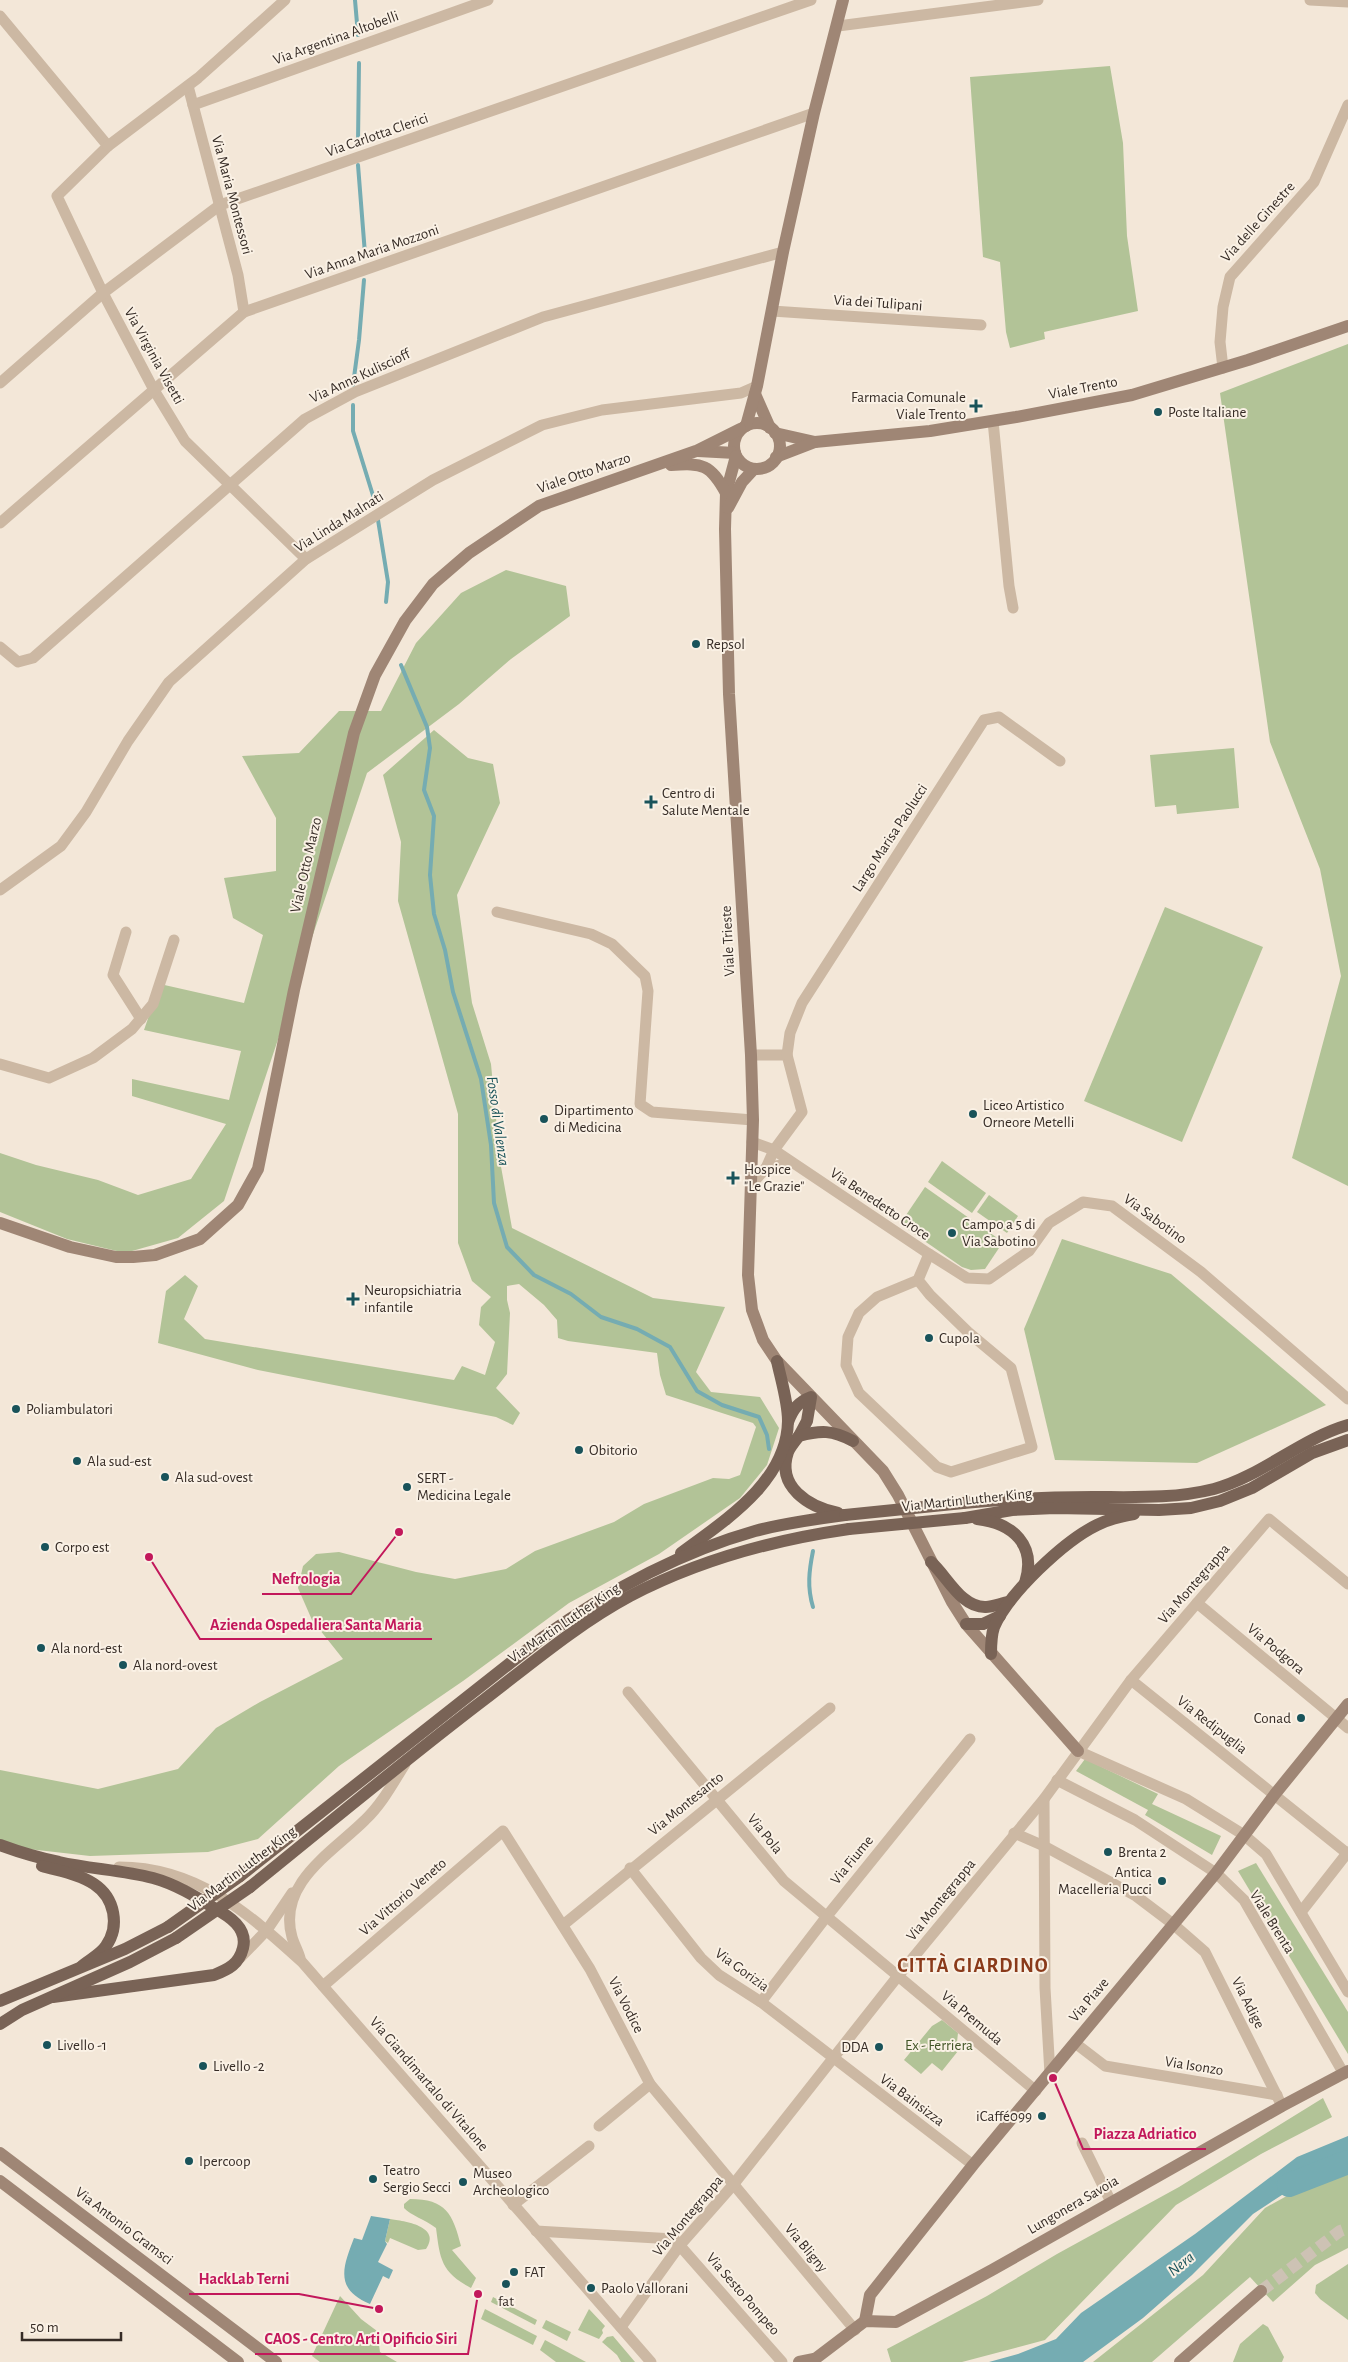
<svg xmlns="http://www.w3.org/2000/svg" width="1348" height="2362" viewBox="0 0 1348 2362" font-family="'Alegreya Sans',sans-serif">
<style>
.green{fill:#b2c397}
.water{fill:#75acb2}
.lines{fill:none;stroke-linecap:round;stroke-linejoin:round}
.stream{stroke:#75acb2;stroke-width:4}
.river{stroke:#75acb2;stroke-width:24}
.secondary-tunnel{stroke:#cdc2b4;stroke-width:12;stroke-dasharray:12 6;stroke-linecap:butt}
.street{stroke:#ccb8a3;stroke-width:11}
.secondary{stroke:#9f8675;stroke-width:12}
.primary{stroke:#796356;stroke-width:12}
.primary-bridge{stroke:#796356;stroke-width:12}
.poi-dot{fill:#19535a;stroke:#faf1e5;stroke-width:2}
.labels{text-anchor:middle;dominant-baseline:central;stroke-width:4;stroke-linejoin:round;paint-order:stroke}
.street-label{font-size:15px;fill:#362c26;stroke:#faf1e5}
.poi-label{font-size:15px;fill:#362c26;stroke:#faf1e5;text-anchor:start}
.park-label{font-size:15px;fill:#435628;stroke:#faf1e5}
.water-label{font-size:16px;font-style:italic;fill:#19535a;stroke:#faf1e5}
.district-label{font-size:20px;font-weight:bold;letter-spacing:1px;fill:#8a3a1a;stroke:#faf1e5}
.leader{fill:none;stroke:#c2185b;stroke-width:2}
.callout-dot{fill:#c2185b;stroke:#faf1e5;stroke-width:2}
.callout-label{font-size:16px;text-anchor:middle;font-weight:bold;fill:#c2185b;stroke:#faf1e5;stroke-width:4;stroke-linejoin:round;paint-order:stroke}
</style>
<rect width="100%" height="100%" fill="#f3e7d8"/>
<!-- green -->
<g class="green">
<path d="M1110,66L1123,143L1127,236L1138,311L1044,332L1045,339L1010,348L1006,332L1000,262L983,257L970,77Z"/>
<path d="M1348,344V1186L1292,1158L1341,976L1320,869L1270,742L1220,393Z"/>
<path d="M506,570L566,586L570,616L511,659L459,704L367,773L224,1201L178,1238L125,1253L67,1239L0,1212V1153L36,1165L98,1180L138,1195L191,1179L226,1124L132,1096V1079L229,1100L241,1051L144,1030L160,984L244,1003L263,935L233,918L224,878L276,871V818L242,756L299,753L339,711H381L416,643L461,593Z"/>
<path d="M434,730L468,758L493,764L500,803L457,895L472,1003L491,1064L500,1161L512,1228L653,1298L725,1307L696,1372L711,1392L760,1397L779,1428L767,1465L740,1498L659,1554L569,1603L463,1681L339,1766L258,1839L208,1852L90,1856L2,1846L0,1845V1770L98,1789L178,1769L216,1728L260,1702L343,1659L312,1620L298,1588L303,1566L316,1554L339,1552L416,1572L455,1579L506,1569L535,1551L614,1522L644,1504L713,1478L729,1479L740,1475L756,1427L753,1423L666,1395L660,1375L657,1353L568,1341L558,1338L557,1320L544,1305L519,1284L507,1286V1300L510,1313L507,1374L496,1388L520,1413L513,1425L496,1417L258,1370L158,1343L166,1291L185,1275L198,1286L184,1319L205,1339L454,1380L462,1366L485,1375L495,1342L479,1325L481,1307L491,1297L472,1281L458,1243V1114L398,901L401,842L383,775Z"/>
<path d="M1234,748L1239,808L1177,814L1176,805L1155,807L1150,755Z"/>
<path d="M1165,907L1263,947L1182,1142L1084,1101Z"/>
<path d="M942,1161L986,1193L972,1213L928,1182Z"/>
<path d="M925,1187L1003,1242L985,1269L971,1270L962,1267L900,1224Z"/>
<path d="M989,1195L1018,1216L1007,1233L977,1212Z"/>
<path d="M1062,1239L1171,1274L1326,1405L1197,1463L1055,1460L1024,1329Z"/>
<path d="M1085,1759L1158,1794L1152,1804L1221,1836L1212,1855L1145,1815L1148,1810L1076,1771Z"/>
<path d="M1256,1863L1348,2012V2054L1238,1871Z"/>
<path d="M942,2020L958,2033L957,2042L962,2046L942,2071L932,2063L921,2074L904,2060L932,2026Z"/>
<path d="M1323,2098L1332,2117L1261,2154L1176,2205L1045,2340L962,2362H891L887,2349L987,2296L1057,2254L1179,2187Z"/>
<path d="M1348,2162V2248L1315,2265L1273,2302L1250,2277L1152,2362H1093L1203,2275L1265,2208Z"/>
<path d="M410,2199C446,2199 453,2214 461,2246L452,2250L476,2278L471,2288C441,2272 440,2259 436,2228C426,2220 410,2215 404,2208V2204Z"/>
<path d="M390,2219C404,2221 442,2226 426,2249L418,2250L390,2238L388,2243L385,2241Z"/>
<path d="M1348,2264V2320L1320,2299L1315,2293L1316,2285Z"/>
<path d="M340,2296L361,2319L377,2331L380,2352L397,2362H320L312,2356Z"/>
<path d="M493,2297L537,2320L535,2325L491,2302Z"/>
<path d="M485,2309L537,2336L533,2345L481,2319Z"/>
<path d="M589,2309L605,2326L602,2330L603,2333L599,2339L578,2330Z"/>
<path d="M546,2320L571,2332L567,2341L542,2328Z"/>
<path d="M1263,2324L1268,2327L1284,2357L1282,2362H1233L1240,2344Z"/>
<path d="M613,2336L635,2362H621L617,2355L602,2342L607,2337Z"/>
<path d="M545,2340L586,2362H556L540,2350Z"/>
</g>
<!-- water -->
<g class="water">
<path d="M1348,2136V2157L1285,2193L1253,2214L1192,2275L1143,2318L1083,2362H989L1018,2354L1056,2339L1081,2313L1195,2234L1297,2157Z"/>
<path d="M371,2216L390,2219L385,2241L387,2244L378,2262L393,2270L389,2279L383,2276L370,2304C334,2289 343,2267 354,2238L362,2240Z"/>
</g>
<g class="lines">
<!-- stream -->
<g class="stream">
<path d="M355,0L358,35"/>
<path d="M358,142L359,63"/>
<path d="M358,165L365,254"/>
<path d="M353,385L359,340L364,280"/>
<path d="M353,405V431L375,502"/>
<path d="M378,520L388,582L386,602"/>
<path d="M401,665L427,727L430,748L424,790L434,816L430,875L434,914L445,950L453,992L481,1079L491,1145L494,1203L507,1247L534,1275L571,1294L601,1317L637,1329L670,1347L697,1391L722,1405L759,1417L767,1435L769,1449"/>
<path d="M813,1607C807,1587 809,1571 813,1551"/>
</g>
<!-- river -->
<path class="river" d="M1289,2185L1348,2162"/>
<!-- secondary-tunnel -->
<path class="secondary-tunnel" d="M1261,2291L1340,2231L1348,2228"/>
<!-- street -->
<g class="street">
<path d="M1310,0L1348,2"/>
<path d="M0,16L108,146L57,196L103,293L154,390L185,441L306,559"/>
<path d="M838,26L1038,0"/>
<path d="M188,86L238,275L244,312"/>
<path d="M193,105L488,0"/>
<path d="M108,146L198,78L285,0"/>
<path d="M772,311L981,325"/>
<path d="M1223,368L1220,342L1223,307L1230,277L1314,182L1348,105"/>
<path d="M0,383L103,293L220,205L811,0"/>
<path d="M993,421L1009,586L1013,608"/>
<path d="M0,523L244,312L814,113"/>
<path d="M0,647L18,662L33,658L305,419L355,392L543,317L783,252"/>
<path d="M0,890L61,846L86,812L128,741L169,682L306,559L433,480L542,425L602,410L741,393L757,386"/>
<path d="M497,912L591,934L612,944L645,976L648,991L640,1104L652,1112L753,1120"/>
<path d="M126,932L113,975L141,1019"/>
<path d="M751,1055H787L802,1112L774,1150L766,1168"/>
<path d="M787,1055L790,1033L802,1003L984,720L999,717L1060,761"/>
<path d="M0,1064L49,1078L93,1058L132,1029L153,1004L174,940"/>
<path d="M752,1142L774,1150L929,1254L918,1280L877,1297L859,1313L848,1337L846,1365L859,1393L937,1467L951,1472L1032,1447L1011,1368L968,1332L930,1295L918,1280"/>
<path d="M751,1185L766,1168L792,1163"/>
<path d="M929,1254L967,1278L989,1279L1029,1251L1049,1223L1083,1202L1112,1206L1201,1272L1348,1399"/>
<path d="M1197,1603L1348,1728"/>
<path d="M1131,1680L1348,1854"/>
<path d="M628,1692L784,1881L1036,2091"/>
<path d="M1078,1751L1186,1799L1244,1835L1266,1854L1348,1992"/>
<path d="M1057,1780L1135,1820L1216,1873L1244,1900L1344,2074"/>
<path d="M1044,1799L1045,1988L1050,2074"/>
<path d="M1014,1833L1044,1846L1136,1896L1173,1924L1205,1952L1282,2106"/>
<path d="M119,1867C197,1867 248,1913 302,1962L651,2362"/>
<path d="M630,1868L701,1958L719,1975L761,2002L973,2165"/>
<path d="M1301,1912L1348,1852"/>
<path d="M563,1925L830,1708"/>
<path d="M240,1958L267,1930L292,1893"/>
<path d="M300,1958C298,1951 294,1944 292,1937C277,1883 333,1852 365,1820C382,1804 393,1783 405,1764"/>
<path d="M323,1986L503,1831L590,1969L650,2084L855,2330"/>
<path d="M761,2002L827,1916L970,1739"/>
<path d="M1075,2043L1105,2066L1277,2095"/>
<path d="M599,2126L650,2084"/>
<path d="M1082,2143L1111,2202"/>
<path d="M513,2205L589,2146"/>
<path d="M536,2231L674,2239L782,2362"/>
<path d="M621,2327L680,2245L733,2185L898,1976L1044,1799L1131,1680L1269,1519L1348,1584"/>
</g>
<!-- secondary -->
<g class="secondary">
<path d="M755,394L770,428"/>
<circle cx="757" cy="446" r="23"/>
<path d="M746,426L757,386L783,252L814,113L843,0"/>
<path d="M775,433L815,442"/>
<path d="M698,451L735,453"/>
<path d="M736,456L726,493L725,529L729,694L751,1055L753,1120L748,1275L752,1310L763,1340L777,1361L883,1471L898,1495L952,1602L966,1624L1078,1751"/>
<path d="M776,457L815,442L930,431L1016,417L1132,395L1248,360L1348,326"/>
<path d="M671,465C703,463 710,464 726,493"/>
<path d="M728,508L742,482L754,469"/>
<path d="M0,1223L70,1247L116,1257H133L155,1255L200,1239L238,1205L258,1169L294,990L354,733L375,675L405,621L433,584L469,553L539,506L696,451L740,429"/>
<path d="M0,2153L276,2362"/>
<path d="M0,2181L238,2362"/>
<path d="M865,2321L870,2295L973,2165L1216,1873L1275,1794L1348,1704"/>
<path d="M799,2362L814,2359"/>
<path d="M811,2362L865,2321L896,2322L992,2270L1282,2106L1348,2071"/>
<path d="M1180,2362L1261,2291"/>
</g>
<!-- primary -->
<g class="primary">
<path d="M788,1422C793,1409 798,1402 811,1397L807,1421L799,1436"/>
<path d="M963,1503C1006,1499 1049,1497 1093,1497C1133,1497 1174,1499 1214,1489C1262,1476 1300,1439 1348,1425"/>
<path d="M838,1513C809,1507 776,1487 788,1452C790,1447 795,1441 799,1436C821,1430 832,1430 853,1441"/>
<path d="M965,1518L1012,1510L1055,1508L1159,1510L1191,1508L1220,1501L1252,1488L1312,1453L1348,1440"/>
<path d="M977,1519C1013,1523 1037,1545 1025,1583"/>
<path d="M681,1553C724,1521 787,1482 788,1421C788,1402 781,1380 777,1361"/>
<path d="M931,1562C947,1576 961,1608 986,1607C993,1607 1002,1603 1009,1602"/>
<path d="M966,1624H983L1000,1616"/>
<path d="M991,1654C991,1644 991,1636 994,1627C1009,1593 1064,1541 1097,1525C1109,1519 1122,1516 1134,1514"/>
<path d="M0,1845C19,1852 39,1858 59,1862C90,1869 122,1870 153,1878C175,1884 195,1896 214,1908C229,1916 248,1928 243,1948C239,1964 229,1969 214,1975L53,1997"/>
<path d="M42,1866C59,1871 79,1874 94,1884C115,1898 120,1926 106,1946C101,1954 89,1960 82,1966"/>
<path d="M240,1876L542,1638C608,1591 677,1553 755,1531C785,1523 815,1519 845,1515"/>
<path d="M250,1887C328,1824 405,1760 485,1699C532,1663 578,1624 630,1596C699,1560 772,1540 849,1529"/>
<path d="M0,2001L125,1949L168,1927"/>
<path d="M0,2024L22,2010L130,1962L176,1938"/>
</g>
<!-- primary-bridge -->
<g class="primary-bridge">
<path d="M845,1515L963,1503"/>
<path d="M849,1529L965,1518"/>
<path d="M168,1927L240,1876"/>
<path d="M176,1938L250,1887"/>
</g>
</g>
<!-- markers -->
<g class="poi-dot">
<path d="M973.5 398.5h5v5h5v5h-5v5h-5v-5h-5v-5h5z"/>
<circle cx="1158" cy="412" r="5"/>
<circle cx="696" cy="644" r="5"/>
<path d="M648.5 794.5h5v5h5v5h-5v5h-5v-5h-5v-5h5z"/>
<circle cx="973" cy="1114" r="5"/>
<circle cx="544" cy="1119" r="5"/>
<path d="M730.5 1170.5h5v5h5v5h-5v5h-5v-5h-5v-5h5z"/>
<circle cx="952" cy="1233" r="5"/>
<path d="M350.5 1291.5h5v5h5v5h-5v5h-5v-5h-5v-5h5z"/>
<circle cx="929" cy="1338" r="5"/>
<circle cx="16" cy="1409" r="5"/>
<circle cx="579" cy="1450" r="5"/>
<circle cx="77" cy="1461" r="5"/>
<circle cx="165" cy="1477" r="5"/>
<circle cx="407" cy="1487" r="5"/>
<circle cx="45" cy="1547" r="5"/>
<circle cx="41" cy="1648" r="5"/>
<circle cx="123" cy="1665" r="5"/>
<circle cx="1301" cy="1718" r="5"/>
<circle cx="1108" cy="1852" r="5"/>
<circle cx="1162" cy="1881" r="5"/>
<circle cx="47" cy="2045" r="5"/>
<circle cx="879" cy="2047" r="5"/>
<circle cx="203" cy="2066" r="5"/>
<circle cx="1042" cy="2116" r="5"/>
<circle cx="189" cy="2161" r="5"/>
<circle cx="373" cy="2179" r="5"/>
<circle cx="463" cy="2182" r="5"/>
<circle cx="514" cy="2272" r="5"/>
<circle cx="506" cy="2284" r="5"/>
<circle cx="591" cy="2288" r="5"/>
</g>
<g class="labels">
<!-- street labels -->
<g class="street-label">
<text transform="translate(336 38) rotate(-20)">Via Argentina Altobelli</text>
<text transform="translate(377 135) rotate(-19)">Via Carlotta Clerici</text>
<text transform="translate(232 195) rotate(75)">Via Maria Montessori</text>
<text transform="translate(1258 222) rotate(-48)">Via delle Ginestre</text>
<text transform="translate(372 252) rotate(-19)">Via Anna Maria Mozzoni</text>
<text transform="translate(878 303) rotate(4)">Via dei Tulipani</text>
<text transform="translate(154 356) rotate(61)">Via Virginia Visetti</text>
<text transform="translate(360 376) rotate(-25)">Via Anna Kuliscioff</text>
<text transform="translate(1083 388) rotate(-11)">Viale Trento</text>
<text transform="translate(584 473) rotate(-19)">Viale Otto Marzo</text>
<text transform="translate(339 522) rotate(-32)">Via Linda Malnati</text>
<text transform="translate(890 838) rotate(-57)">Largo Marisa Paolucci</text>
<text transform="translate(306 865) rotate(-77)">Viale Otto Marzo</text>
<text transform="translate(728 941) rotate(-93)">Viale Trieste</text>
<text transform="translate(880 1204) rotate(34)">Via Benedetto Croce</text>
<text transform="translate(1155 1219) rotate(36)">Via Sabotino</text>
<text transform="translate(967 1500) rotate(-6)">Via Martin Luther King</text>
<text transform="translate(1194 1584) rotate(-49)">Via Montegrappa</text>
<text transform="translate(564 1623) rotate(-34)">Via Martin Luther King</text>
<text transform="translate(1276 1649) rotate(40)">Via Podgora</text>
<text transform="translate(1212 1725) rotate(38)">Via Redipuglia</text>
<text transform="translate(686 1804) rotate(-39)">Via Montesanto</text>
<text transform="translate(765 1834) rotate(51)">Via Pola</text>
<text transform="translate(852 1860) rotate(-51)">Via Fiume</text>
<text transform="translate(242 1869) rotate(-37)">Via Martin Luther King</text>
<text transform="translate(403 1897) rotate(-41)">Via Vittorio Veneto</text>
<text transform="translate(941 1900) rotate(-51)">Via Montegrappa</text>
<text transform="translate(1272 1922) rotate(58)">Viale Brenta</text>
<text transform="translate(742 1970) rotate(36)">Via Gorizia</text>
<text transform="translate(1089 2000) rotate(-50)">Via Piave</text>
<text transform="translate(1248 2003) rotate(63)">Via Adige</text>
<text transform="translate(626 2005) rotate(63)">Via Vodice</text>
<text transform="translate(972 2018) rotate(40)">Via Premuda</text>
<text transform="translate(1194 2066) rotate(9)">Via Isonzo</text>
<text transform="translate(429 2084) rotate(49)">Via Giandimartalo di Vitalone</text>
<text transform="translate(912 2100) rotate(37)">Via Bainsizza</text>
<text transform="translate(1073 2205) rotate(-30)">Lungonera Savoia</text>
<text transform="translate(688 2216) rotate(-50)">Via Montegrappa</text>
<text transform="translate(124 2226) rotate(37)">Via Antonio Gramsci</text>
<text transform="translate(806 2248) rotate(50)">Via Bligny</text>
<text transform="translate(743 2294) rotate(49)">Via Sesto Pompeo</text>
</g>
<!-- poi labels -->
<g class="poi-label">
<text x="966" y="397" text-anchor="end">Farmacia Comunale<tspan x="966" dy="17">Viale Trento</tspan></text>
<text x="1168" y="412">Poste Italiane</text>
<text x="706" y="644">Repsol</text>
<text x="662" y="793">Centro di<tspan x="662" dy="17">Salute Mentale</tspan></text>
<text x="983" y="1105">Liceo Artistico<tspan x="983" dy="17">Orneore Metelli</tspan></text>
<text x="554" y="1110">Dipartimento<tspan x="554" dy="17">di Medicina</tspan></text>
<text x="744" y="1169">Hospice<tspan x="744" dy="17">"Le Grazie"</tspan></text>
<text x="962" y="1224">Campo a 5 di<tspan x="962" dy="17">Via Sabotino</tspan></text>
<text x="364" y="1290">Neuropsichiatria<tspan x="364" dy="17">infantile</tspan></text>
<text x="939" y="1338">Cupola</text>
<text x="26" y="1409">Poliambulatori</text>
<text x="589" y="1450">Obitorio</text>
<text x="87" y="1461">Ala sud-est</text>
<text x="175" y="1477">Ala sud-ovest</text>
<text x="417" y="1478">SERT -<tspan x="417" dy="17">Medicina Legale</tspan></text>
<text x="55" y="1547">Corpo est</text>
<text x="51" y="1648">Ala nord-est</text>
<text x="133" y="1665">Ala nord-ovest</text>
<text x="1291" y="1718" text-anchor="end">Conad</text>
<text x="1118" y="1852">Brenta 2</text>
<text x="1152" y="1872" text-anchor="end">Antica<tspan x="1152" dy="17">Macelleria Pucci</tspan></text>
<text x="57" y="2045">Livello -1</text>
<text x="869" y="2047" text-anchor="end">DDA</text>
<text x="213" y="2066">Livello -2</text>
<text x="1032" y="2116" text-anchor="end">iCaffé099</text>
<text x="199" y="2161">Ipercoop</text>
<text x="383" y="2170">Teatro<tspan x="383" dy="17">Sergio Secci</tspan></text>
<text x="473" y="2173">Museo<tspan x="473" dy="17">Archeologico</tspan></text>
<text x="524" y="2272">FAT</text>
<text x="601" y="2288">Paolo Vallorani</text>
<text x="506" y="2301" text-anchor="middle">fat</text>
</g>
<!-- park labels -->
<g class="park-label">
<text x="939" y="2045">Ex - Ferriera</text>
</g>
<!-- water labels -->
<g class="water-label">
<text transform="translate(498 1121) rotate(82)">Fosso di Valenza</text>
<text transform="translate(1181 2264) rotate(-39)">Nera</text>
</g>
<!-- district labels -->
<g class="district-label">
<text x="973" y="1966">CITTÀ GIARDINO</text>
</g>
</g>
<!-- callouts -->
<path class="leader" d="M399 1532L351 1594H262M149 1557L200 1639H432M1053 2078L1083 2149H1206M379 2309L299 2294H189M478 2294L468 2354H255"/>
<g class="callout-dot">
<circle cx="399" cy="1532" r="5"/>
<circle cx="149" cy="1557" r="5"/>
<circle cx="1053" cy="2078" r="5"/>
<circle cx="379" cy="2309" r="5"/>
<circle cx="478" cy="2294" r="5"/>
</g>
<g class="callout-label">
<text x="306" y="1584">Nefrologia</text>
<text x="316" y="1630">Azienda Ospedaliera Santa Maria</text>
<text x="1145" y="2139">Piazza Adriatico</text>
<text x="244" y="2284">HackLab Terni</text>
<text x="361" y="2344">CAOS - Centro Arti Opificio Siri</text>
</g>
<!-- scale -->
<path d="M22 2332v8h99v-8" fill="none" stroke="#362c26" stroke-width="2.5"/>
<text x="30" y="2332" font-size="15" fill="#362c26" stroke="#faf1e5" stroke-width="4" paint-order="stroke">50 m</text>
</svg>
